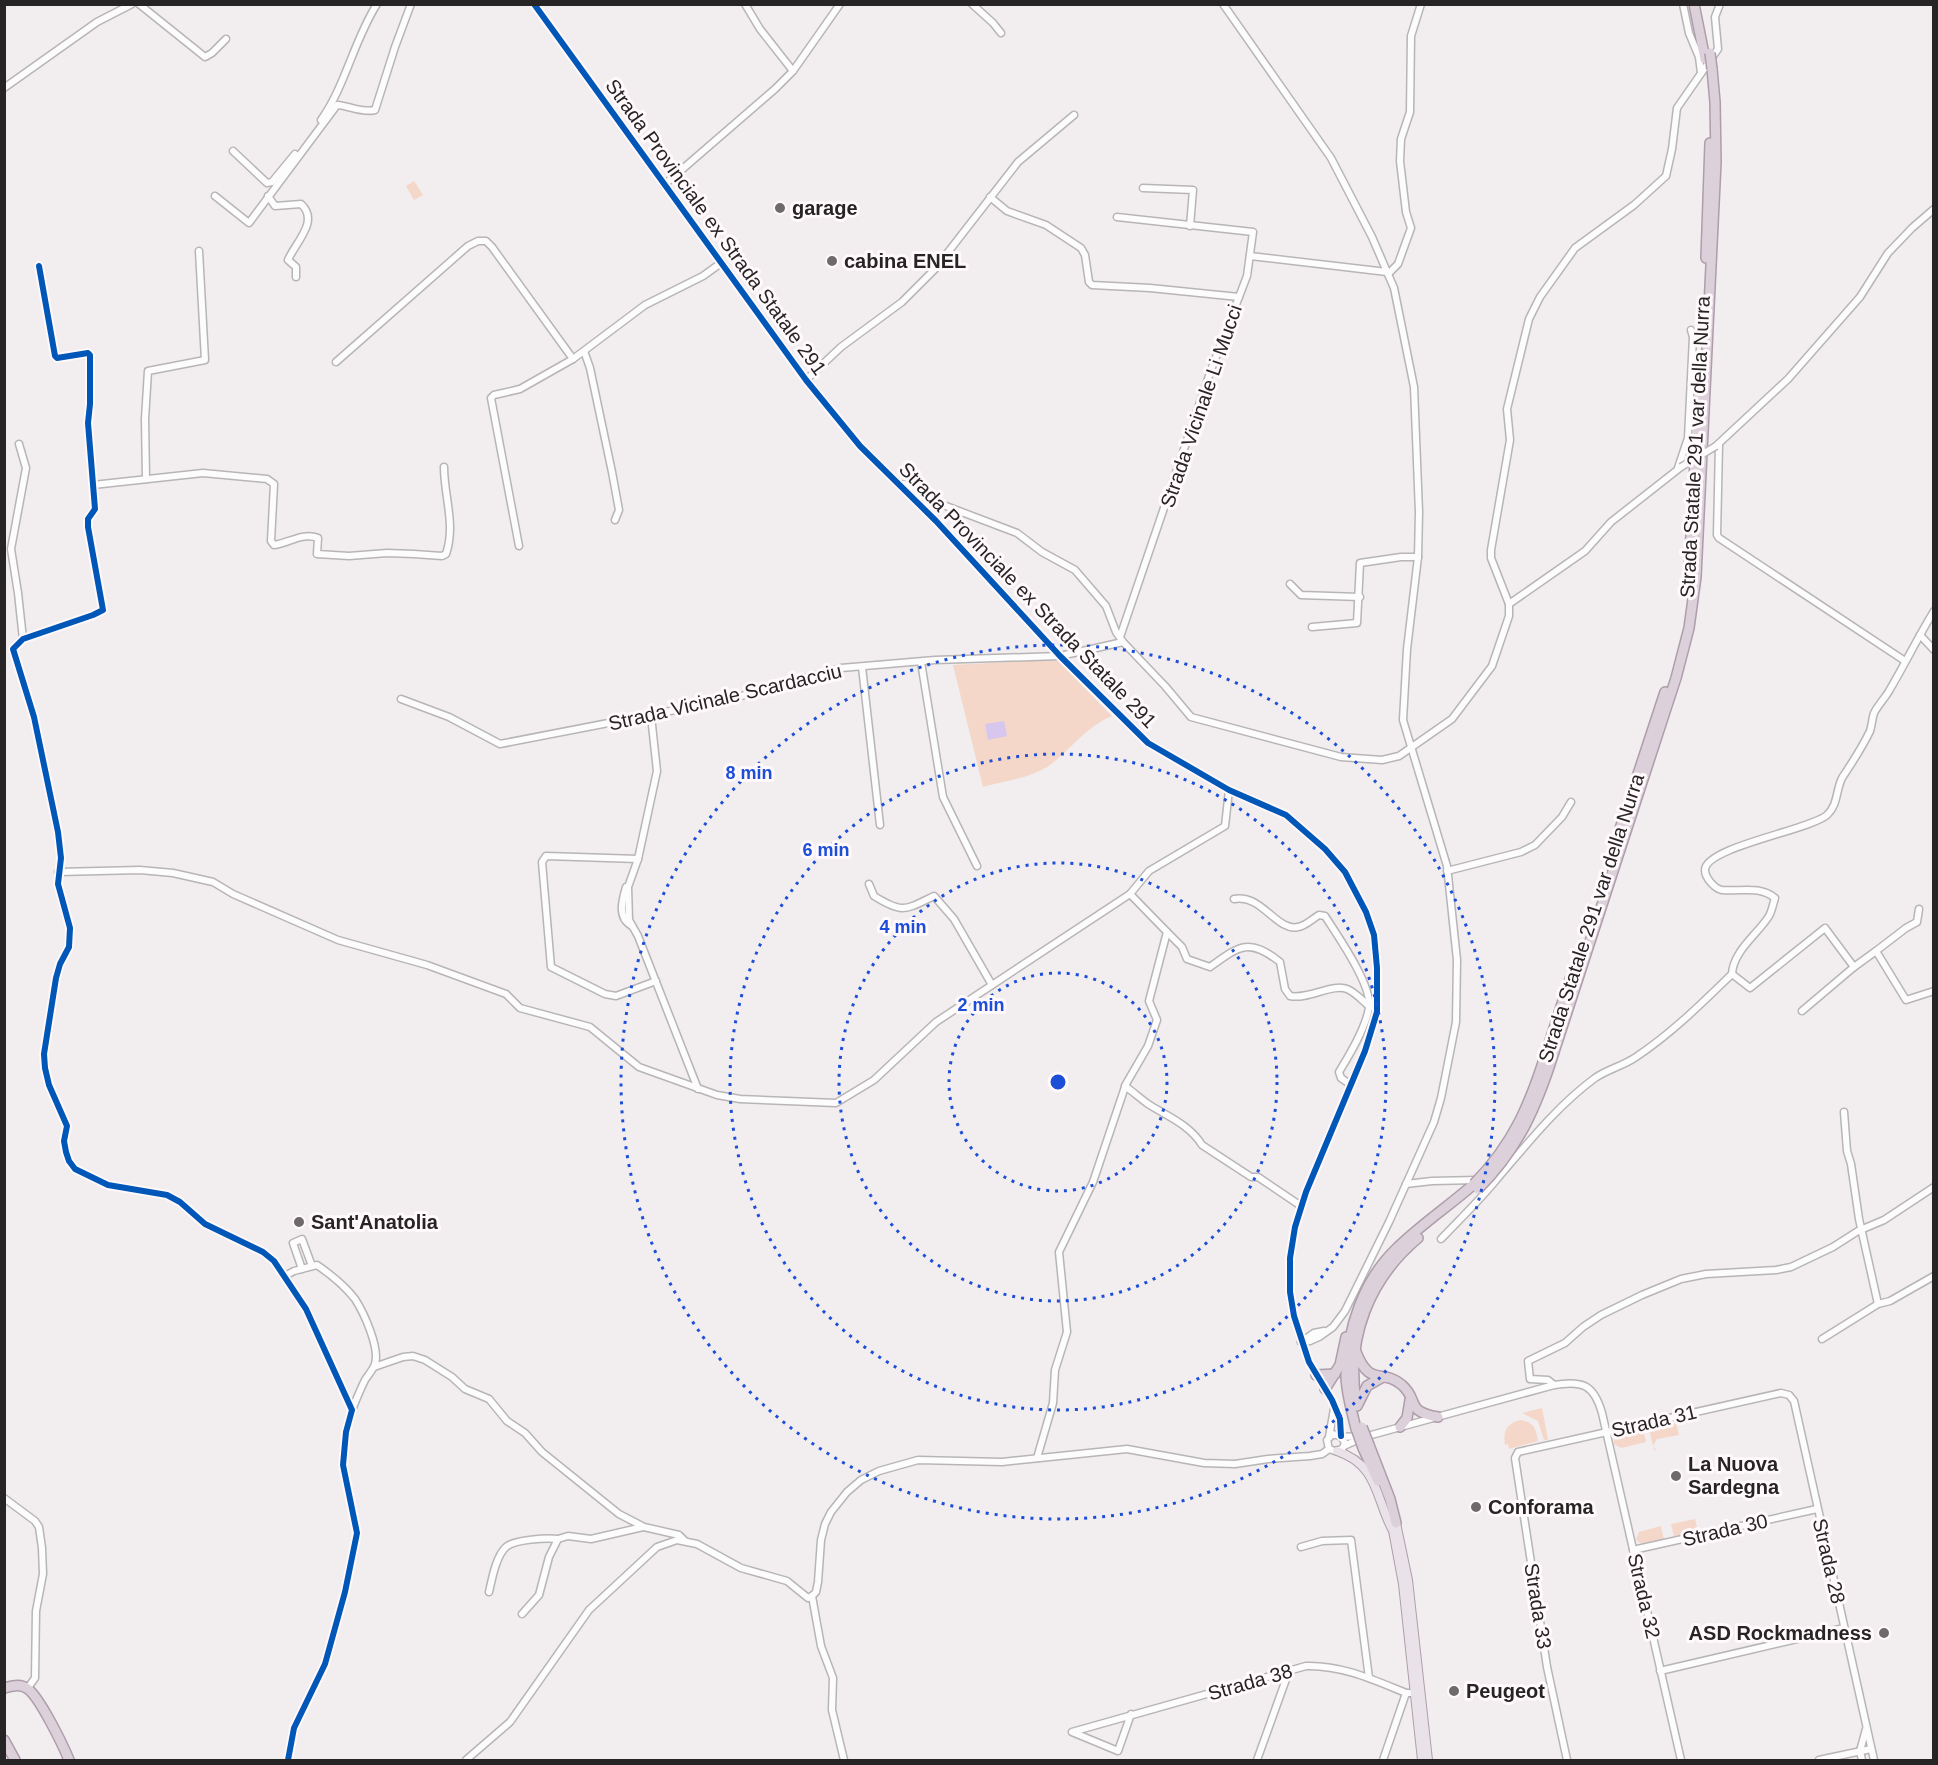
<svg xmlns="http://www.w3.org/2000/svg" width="1938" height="1765" viewBox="0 0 1938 1765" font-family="Arial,sans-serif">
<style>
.green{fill:#f4d7c8}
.water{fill:#d7c6ed}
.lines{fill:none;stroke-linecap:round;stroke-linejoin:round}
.minor-casing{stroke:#b8b5b6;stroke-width:9}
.major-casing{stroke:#ad9eaa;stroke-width:10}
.highway-casing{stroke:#ad9eaa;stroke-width:12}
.minor{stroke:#fdfcfd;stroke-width:6}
.major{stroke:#eae2e9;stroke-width:8}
.highway{stroke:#dcd0db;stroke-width:9}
.minor-bridge-casing{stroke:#b8b5b6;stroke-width:9;stroke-linecap:butt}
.highway-bridge-casing{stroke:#ad9eaa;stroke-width:12;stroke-linecap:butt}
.minor-bridge{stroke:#fdfcfd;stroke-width:6}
.highway-bridge{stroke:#dcd0db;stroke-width:9}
.cycleway-casing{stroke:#fff9fb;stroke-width:10}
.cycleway{stroke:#0057b8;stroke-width:6}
.ring{fill:none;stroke:#1d4ed8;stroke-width:3;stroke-dasharray:3 6}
.poi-dot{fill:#6e6a6c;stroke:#fff9fb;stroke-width:2}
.labels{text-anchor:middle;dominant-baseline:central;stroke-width:6;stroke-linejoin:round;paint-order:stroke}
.poi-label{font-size:20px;font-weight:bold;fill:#272425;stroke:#fff9fb;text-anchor:start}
.street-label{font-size:20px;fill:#272425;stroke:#fff9fb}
.centre{fill:#1d4ed8;stroke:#fff9fb;stroke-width:3}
.ring-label{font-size:18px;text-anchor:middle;font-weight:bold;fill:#1d4ed8;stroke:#fff9fb;stroke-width:6;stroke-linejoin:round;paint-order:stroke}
</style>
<rect width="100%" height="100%" fill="#f2edef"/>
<!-- green -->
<g class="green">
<path d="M414,181L423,195L414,200L406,186Z"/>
<path d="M1043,660L1058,661L1112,716C1087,726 1071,749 1050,765C1032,778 1004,781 983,787L953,665Z"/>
<path d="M1542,1408L1548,1440H1544L1538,1421L1522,1413Z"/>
<path d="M1520,1420C1534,1422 1536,1429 1538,1441L1509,1449L1508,1444L1505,1445C1503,1431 1506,1424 1520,1420Z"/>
<path d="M1676,1423L1679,1435L1657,1439L1653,1446L1656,1450H1654L1649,1429Z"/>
<path d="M1643,1429L1646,1442L1621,1448L1614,1444V1439L1617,1435Z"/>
<path d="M1695,1519L1698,1532L1674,1536L1671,1524Z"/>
<path d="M1661,1526L1664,1540L1642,1544L1636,1540L1639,1532Z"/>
</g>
<!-- water -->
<path class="water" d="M1004,721L1007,736L988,740L985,724Z"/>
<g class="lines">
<!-- minor casing -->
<g class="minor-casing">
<g id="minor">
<path d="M139,4L205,57L212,53L226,39"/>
<path d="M534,4L806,380L860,446L936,521L1060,656L1148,743L1229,790L1286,815L1325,849L1345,872L1366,912L1374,935L1377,968V1012L1365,1051L1306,1192L1295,1227L1290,1258V1292L1294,1316L1309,1362L1332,1400L1340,1419L1341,1436"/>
<path d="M745,4L760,29L793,71"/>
<path d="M972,4L993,23L1001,33"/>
<path d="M1223,4L1331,158L1372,237L1394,288L1414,387L1419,512L1418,557L1407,649L1403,720L1447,866L1457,960L1456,1022L1441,1098L1434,1122L1389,1222L1345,1311L1333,1327L1319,1337L1310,1341L1301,1342"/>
<path d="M1683,4L1689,33L1699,57L1701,73"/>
<path d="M4,88L97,22L132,4"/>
<path d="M321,120C345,87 354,40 377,4"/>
<path d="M233,151L267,183L272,182L295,154"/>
<path d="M664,185L775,89L793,71L840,4"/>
<path d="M1143,188L1193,190L1190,226"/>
<path d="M215,196L249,223L337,105C350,106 362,113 375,110L395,47L411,4"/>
<path d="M268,196L275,206L301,204C320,221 295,243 288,260L296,267V277"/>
<path d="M990,197L1007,211L1046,225L1081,248L1085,255L1089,282L1092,285L1150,288L1239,297"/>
<path d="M1117,217L1253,232L1247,276L1211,370L1120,637"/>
<path d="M1250,256L1387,272"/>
<path d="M39,266L55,356L57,358L88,353L90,355V404L88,423L95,509L88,519V527L103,610L93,615L23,639L13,649L34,717L58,832L61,858L58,884L70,928L69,947L60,964L56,978L44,1054L45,1068L49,1085L67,1126L64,1141L66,1152L69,1161L75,1169L108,1185L167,1195L180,1202L205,1224L263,1252L274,1261L306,1309L352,1410L346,1432L343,1465L357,1533L345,1592L325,1664L294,1728L288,1760"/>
<path d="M1388,274L1398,264L1411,228L1406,212L1400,161L1401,139L1410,112L1411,36L1421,4"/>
<path d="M584,351L590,368L612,472L619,510L615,520"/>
<path d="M336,362L468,246L478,241H486L492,247L573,359L645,305L703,276L721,263"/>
<path d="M806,380L841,347L902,302L935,269L1018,162L1074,115"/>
<path d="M19,444L26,468L11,549L18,593L23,639"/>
<path d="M1719,444L1717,535L1719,538L1905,661"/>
<path d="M1716,446L1788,379L1860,297L1888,253L1912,228L1934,209"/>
<path d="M1678,468L1688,438L1693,337L1691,330"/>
<path d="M146,479L145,419L148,371L205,360L199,251"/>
<path d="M904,484L917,495L1017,533L1042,552L1075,570L1106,606L1116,632L1123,642L1165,686L1191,717L1341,757L1382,760L1399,756L1452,719L1492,666L1509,616V604L1491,558V550L1510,440L1507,409L1529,319L1540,297L1575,248L1634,205L1666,176L1672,149L1677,108L1718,49L1715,17L1720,4"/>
<path d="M93,485L203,473L267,479L274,484L271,541L274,545C289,543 303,532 318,538L317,554L349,556L387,553L414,554L442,556L446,554C456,525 444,496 444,467"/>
<path d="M519,546L491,398L494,395L520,389L573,359"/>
<path d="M1290,584L1301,595L1360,597"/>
<path d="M1509,604L1585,551L1611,522L1681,467"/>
<path d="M1312,627L1357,623L1360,563L1401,557H1418"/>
<path d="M1920,635L1934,650"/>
<path d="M921,662L943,797L977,866"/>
<path d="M862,667L880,825"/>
<path d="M401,699L449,717L500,744L727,700L841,668L935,660L1060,656L1123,642"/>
<path d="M651,716L657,771L638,859L628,887L629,920L638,936L698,1089"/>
<path d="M638,859L546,856L542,862L551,967L605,994L616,996L656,981"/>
<path d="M1447,871L1521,852L1535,845L1562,817L1571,802"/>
<path d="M58,872L140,870L173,873L213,882L233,894L338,940L427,965L506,994L520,1008L590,1027L639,1067L717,1095L740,1099L836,1103L874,1080L936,1022L1130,894L1149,871L1225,826L1229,790"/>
<path d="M869,884L874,896C903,914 905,910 934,896L954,919L992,985"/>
<path d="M626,887C622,901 617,918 632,926"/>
<path d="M1234,899C1261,893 1277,932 1298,927C1306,926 1312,919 1319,915L1325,916C1337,935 1373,986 1369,1008C1365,1029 1350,1054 1339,1072L1341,1078L1351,1085"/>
<path d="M1167,932L1182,947L1187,959L1210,967C1240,945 1249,938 1280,962L1285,989L1290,996C1308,1000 1333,983 1347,989C1355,992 1363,1001 1370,1007"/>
<path d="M1876,951L1906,928L1917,922L1919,909"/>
<path d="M1732,974C1733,951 1758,934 1769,916C1772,911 1773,904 1775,898C1759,885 1740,892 1722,890C1715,889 1705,878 1705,870C1705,847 1810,830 1827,815C1838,805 1836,790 1842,778C1852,763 1862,748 1870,731C1872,725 1872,719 1874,713C1878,705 1885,698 1889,691C1905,664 1918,637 1934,611"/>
<path d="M1732,974L1750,988L1825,928L1854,967L1876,951L1906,1000L1934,991"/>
<path d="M1802,1011L1854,967"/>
<path d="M1125,1086C1133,1092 1140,1098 1148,1104C1167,1116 1190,1125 1202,1145L1251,1177H1258L1301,1206"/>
<path d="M1844,1112L1847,1151L1851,1164L1859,1219L1878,1304"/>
<path d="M1406,1184L1432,1181L1478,1180"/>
<path d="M1441,1239C1460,1219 1480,1200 1497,1179C1528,1143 1557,1106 1595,1078C1608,1069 1623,1066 1636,1057C1672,1033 1701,1004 1732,974"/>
<path d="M302,1269L293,1243L302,1239L312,1266"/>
<path d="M285,1276L294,1271L317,1265C330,1274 345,1286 355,1299C364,1313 380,1348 375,1364C373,1370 368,1375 365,1380C360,1390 356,1400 352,1410"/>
<path d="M1822,1339L1878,1304L1890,1301L1934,1276"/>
<path d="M1301,1342L1314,1333L1324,1331"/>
<path d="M374,1367L403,1357L413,1356L425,1360L452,1377L465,1389L489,1399L507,1421L525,1433L542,1452L619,1514L644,1527L679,1535L685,1541"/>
<path d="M1554,1385L1548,1380L1530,1379L1528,1361L1565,1343L1583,1327L1601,1315L1642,1295L1681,1279L1706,1274L1776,1270L1791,1267L1833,1247L1858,1231L1884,1220L1934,1187"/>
<path d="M1329,1437L1334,1409"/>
<path d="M1342,1437L1345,1444L1342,1449L1335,1451L1329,1449L1327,1440L1333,1434L1342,1437L1360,1436"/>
<path d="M1344,1446L1364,1437L1554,1385C1583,1380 1594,1385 1602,1413L1681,1760"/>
<path d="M1037,1458L1053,1403L1055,1370L1067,1332L1059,1252L1093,1182L1126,1084L1148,1046L1157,1020L1149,1001L1167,932L1130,894"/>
<path d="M4,1498L35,1521L39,1527L42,1548L43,1574L36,1611L35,1678L27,1689"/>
<path d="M1301,1547L1322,1541L1351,1540L1369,1678"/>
<path d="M1633,1550L1817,1509"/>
<path d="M489,1592C492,1579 496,1556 506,1547C515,1539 547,1538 558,1539"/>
<path d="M812,1596L816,1592L818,1582L821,1540L825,1524L831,1512L847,1492L861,1480L879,1471L918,1460L1002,1462L1127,1449L1204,1463L1235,1464L1268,1459L1310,1456L1322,1454L1329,1449"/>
<path d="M812,1596L821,1646L833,1678L832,1710L844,1760"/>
<path d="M522,1614L539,1595L549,1557L558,1539L568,1536L591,1539L643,1527"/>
<path d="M1660,1671L1844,1628"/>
<path d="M1131,1714L1118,1751L1072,1732L1306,1666C1342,1665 1374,1680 1406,1693H1415"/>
<path d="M466,1760L510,1722L589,1610L657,1547L677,1540L697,1544L741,1568L787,1581L808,1598L812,1596"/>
<path d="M1257,1760L1289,1671"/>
<path d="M1383,1760L1406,1693"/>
<path d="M1567,1760L1547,1667L1515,1458L1518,1452L1781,1393L1789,1395L1794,1401L1874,1760"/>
<path d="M1819,1760L1871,1749"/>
<path d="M1862,1760L1860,1751L1866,1729"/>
</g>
</g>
<!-- major casing -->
<g class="major-casing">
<g id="major">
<path d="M1337,1451C1378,1465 1375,1496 1392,1529"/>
<path d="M1396,1523L1408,1580L1428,1760"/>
<path d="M1392,1525L1403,1584L1422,1760"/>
</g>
</g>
<!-- highway casing -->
<g class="highway-casing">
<g id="highway">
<path d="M1694,4L1705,59"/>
<path d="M1706,258L1710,143"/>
<path d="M1688,591L1700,368"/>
<path d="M1614,847L1665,692"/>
<path d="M1547,1050L1570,979"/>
<path d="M1554,1052L1676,678L1689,628L1696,577L1716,162L1715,102L1712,69"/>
<path d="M1356,1352C1370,1388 1382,1368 1402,1385C1420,1401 1404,1411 1438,1417"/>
<path d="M1316,1375L1335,1374"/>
<path d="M1325,1389L1340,1365L1346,1337"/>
<path d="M1356,1401C1346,1338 1369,1279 1418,1238"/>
<path d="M1357,1406L1367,1386L1381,1378"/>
<path d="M1400,1427L1407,1418L1410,1400"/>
<path d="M1356,1429C1352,1411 1346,1393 1346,1375C1347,1329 1363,1281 1396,1249C1420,1225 1449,1206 1474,1184"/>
<path d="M1369,1445L1390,1499L1396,1523"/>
<path d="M1363,1448L1378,1481"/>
<path d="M4,1688C12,1686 20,1683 28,1689C40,1698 63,1745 69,1760"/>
<path d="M4,1740L15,1760"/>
</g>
</g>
<!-- minor -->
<use href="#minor" class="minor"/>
<!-- major -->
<use href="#major" class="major"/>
<!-- highway -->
<use href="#highway" class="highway"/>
<!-- minor-bridge casing -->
<g class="minor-bridge-casing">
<path id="minor-bridge" d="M1681,467L1716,446"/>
</g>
<!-- highway-bridge casing -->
<g class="highway-bridge-casing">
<g id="highway-bridge">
<path d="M1710,53L1712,69"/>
<path d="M1474,1184C1514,1143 1530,1104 1547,1050"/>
<path d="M1478,1189C1519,1148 1537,1106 1554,1052"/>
<path d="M1362,1427L1369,1445"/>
<path d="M1357,1431L1363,1448"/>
</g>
</g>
<!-- minor-bridge -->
<use href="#minor-bridge" class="minor-bridge"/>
<!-- highway-bridge -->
<use href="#highway-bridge" class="highway-bridge"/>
<!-- cycleway casing -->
<g class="cycleway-casing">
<g id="cycleway">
<path d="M534,4L806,380L860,446L936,521L1060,656L1148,743L1229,790L1286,815L1325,849L1345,872L1366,912L1374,935L1377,968V1012L1365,1051L1306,1192L1295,1227L1290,1258V1292L1294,1316L1309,1362L1332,1400L1340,1419L1341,1436"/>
<path d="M39,266L55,356L57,358L88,353L90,355V404L88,423L95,509L88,519V527L103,610L93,615L23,639L13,649L34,717L58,832L61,858L58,884L70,928L69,947L60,964L56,978L44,1054L45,1068L49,1085L67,1126L64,1141L66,1152L69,1161L75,1169L108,1185L167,1195L180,1202L205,1224L263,1252L274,1261L306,1309L352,1410L346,1432L343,1465L357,1533L345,1592L325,1664L294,1728L288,1760"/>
</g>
</g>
<!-- cycleway -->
<use href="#cycleway" class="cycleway"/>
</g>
<!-- distance rings -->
<g class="ring">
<circle cx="1058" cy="1082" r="109"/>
<circle cx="1058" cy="1082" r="219"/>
<circle cx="1058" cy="1082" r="328"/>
<circle cx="1058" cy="1082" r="437"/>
</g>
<!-- markers -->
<g class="poi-dot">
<circle cx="780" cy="208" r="6"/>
<circle cx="832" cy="261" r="6"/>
<circle cx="299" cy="1222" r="6"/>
<circle cx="1676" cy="1476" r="6"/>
<circle cx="1476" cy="1507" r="6"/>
<circle cx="1884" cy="1633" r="6"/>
<circle cx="1454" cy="1691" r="6"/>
</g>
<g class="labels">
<!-- poi labels -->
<g class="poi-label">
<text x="792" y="208">garage</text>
<text x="844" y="261">cabina ENEL</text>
<text x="311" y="1222">Sant'Anatolia</text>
<text x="1688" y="1464">La Nuova<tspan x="1688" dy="23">Sardegna</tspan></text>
<text x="1488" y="1507">Conforama</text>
<text x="1872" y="1633" text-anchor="end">ASD Rockmadness</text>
<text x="1466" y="1691">Peugeot</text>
</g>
<!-- street labels -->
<g class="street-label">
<text transform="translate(716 227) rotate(54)">Strada Provinciale ex Strada Statale 291</text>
<text transform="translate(1201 406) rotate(-71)">Strada Vicinale Li Mucci</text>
<text transform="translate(1695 447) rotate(-87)">Strada Statale 291 var della Nurra</text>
<text transform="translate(1028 595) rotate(46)">Strada Provinciale ex Strada Statale 291</text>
<text transform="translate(725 697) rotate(-13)">Strada Vicinale Scardacciu</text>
<text transform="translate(1591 918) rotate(-72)">Strada Statale 291 var della Nurra</text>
<text transform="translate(1654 1421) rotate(-13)">Strada 31</text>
<text transform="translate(1725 1530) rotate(-13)">Strada 30</text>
<text transform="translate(1829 1561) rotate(77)">Strada 28</text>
<text transform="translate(1644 1596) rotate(77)">Strada 32</text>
<text transform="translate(1538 1606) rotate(81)">Strada 33</text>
<text transform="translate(1250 1682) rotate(-16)">Strada 38</text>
</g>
</g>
<circle cx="1058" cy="1082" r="9" class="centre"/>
<g class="ring-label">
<text x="749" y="779">8 min</text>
<text x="826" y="856">6 min</text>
<text x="903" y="933">4 min</text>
<text x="981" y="1011">2 min</text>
</g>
<!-- border -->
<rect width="1938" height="1765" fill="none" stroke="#272425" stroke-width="12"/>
</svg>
